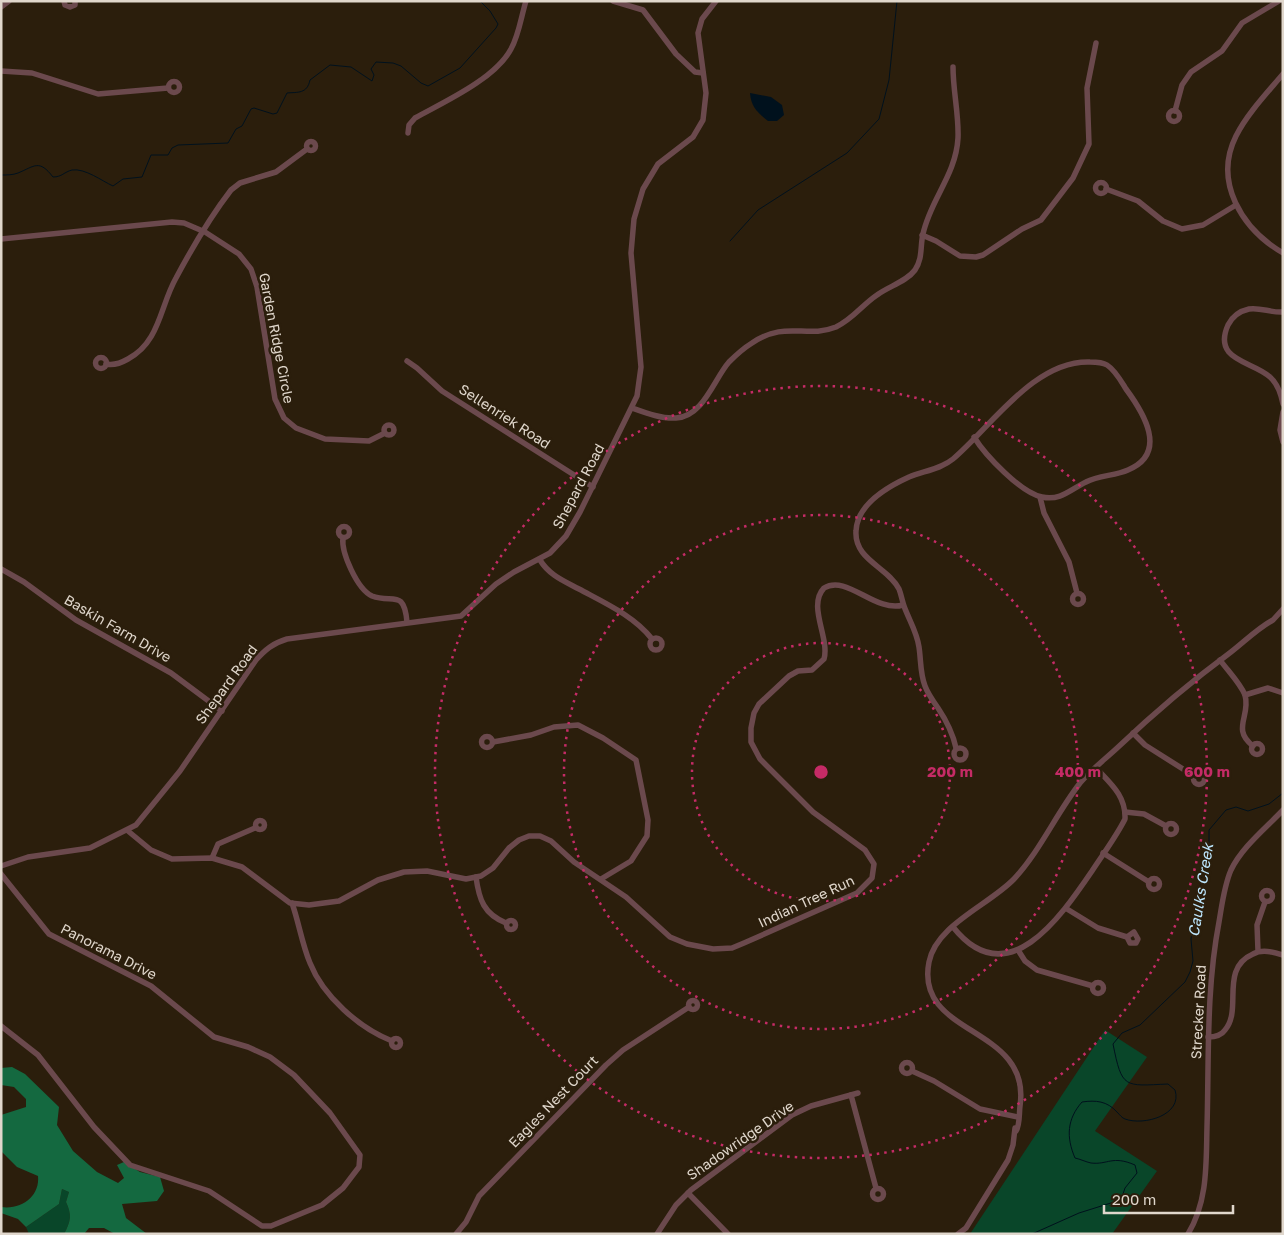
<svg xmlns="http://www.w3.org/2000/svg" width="1284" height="1235" viewBox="0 0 1284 1235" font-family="'Golos Text',sans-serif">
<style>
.green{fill:#094629}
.forest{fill:#146940}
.water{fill:#00111d}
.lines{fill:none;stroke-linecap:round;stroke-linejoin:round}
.stream{stroke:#00111d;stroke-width:1}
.minor{stroke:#6b494d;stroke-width:5.5}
.ring{fill:none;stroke:#c52b66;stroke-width:2.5;stroke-dasharray:2.5 5}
.labels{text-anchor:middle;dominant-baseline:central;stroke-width:5;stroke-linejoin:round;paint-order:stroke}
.street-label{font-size:14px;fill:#e0d7cc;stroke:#2b1e0c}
.water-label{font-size:15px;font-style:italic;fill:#bee7fe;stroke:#2b1e0c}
.centre{fill:#c52b66;stroke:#2b1e0c;stroke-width:2.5}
.ring-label{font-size:15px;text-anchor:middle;font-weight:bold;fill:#c52b66;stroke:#2b1e0c;stroke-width:5;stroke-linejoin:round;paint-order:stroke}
</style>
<rect width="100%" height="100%" fill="#2b1e0c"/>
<!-- green -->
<g class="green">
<path d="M1105,1030L1147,1057L1095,1131L1157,1171L1112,1234H970Z"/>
<path d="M62,1189L69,1192L66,1202C72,1215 71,1221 64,1234H29L26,1227L59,1204Z"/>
</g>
<!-- forest -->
<path class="forest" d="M12,1067L25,1074L59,1107L57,1125L73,1151L97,1172L118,1183L124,1178L117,1165L124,1162L140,1172L160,1177L164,1191L157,1201L122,1204L126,1218L147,1234H115L104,1228H89L84,1234H64C71,1221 72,1215 66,1202L69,1192L62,1189L59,1204L26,1227L18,1219L1,1213V1207C22,1210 40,1196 38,1176L17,1167L1,1151V1115L26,1107V1099L14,1087L1,1085V1068Z"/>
<!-- water -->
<path class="water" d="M750,93L771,97L782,105L784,115L777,121H768C758,113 751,107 750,93Z"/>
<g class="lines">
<!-- stream -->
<g class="stream">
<path d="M1,175C7,175 13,175 18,173C35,166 39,159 53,177C62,177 64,172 72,170C85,168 102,181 113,186L123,179L142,177L151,155H168L172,148L178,145L228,143L236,129L242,126L251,109L254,108L273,114L277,113L287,93C298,92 307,94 310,80L330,65L351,67L372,81L374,75L371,69L376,62L393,63L401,66L421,83L428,86L460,68L496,28L498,24L490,11L480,1"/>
<path d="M730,241L758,210L847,153L879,119L889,80L897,1"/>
<path d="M1032,1234L1079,1213L1114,1202L1122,1197L1125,1188L1137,1173L1135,1165C1112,1155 1108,1165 1091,1163C1086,1162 1080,1159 1075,1158C1066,1137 1067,1119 1082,1102C1096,1100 1107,1101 1117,1112C1120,1115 1122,1118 1125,1119C1144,1126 1183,1115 1175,1090L1168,1084C1124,1086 1122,1089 1113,1044L1122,1033L1140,1025L1185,982L1190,972L1193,961L1191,939L1203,870L1209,852V830L1226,810L1236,807L1248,811L1269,804L1283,793"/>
</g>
<!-- minor -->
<g class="minor">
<path d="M64,1L65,5L70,7L75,5V1"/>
<path d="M613,1L643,10L676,54L695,72L703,73"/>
<path d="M1,7L9,1"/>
<path d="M1,71L32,73L98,94L168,88"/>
<path d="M1283,74C1267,93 1247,114 1236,136C1213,182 1242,229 1283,253"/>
<circle cx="174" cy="87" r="5.5"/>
<circle cx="1174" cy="116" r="5.5"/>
<path d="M1175,111L1182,85L1191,72L1222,51L1242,23L1279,1"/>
<path d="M408,133L409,125L415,118C444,102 495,79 511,49C519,35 521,17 526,1"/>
<circle cx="311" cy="146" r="4.5"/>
<circle cx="1101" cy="188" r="5.5"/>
<path d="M1106,189L1138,201L1163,221L1182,229L1203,225L1236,205"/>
<path d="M922,235L936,241L960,256L976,257L983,255L1022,229L1041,220L1073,178L1089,144L1087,88L1096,43"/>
<path d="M1,239L172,222L184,223L205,232L239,254L251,269L257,287L275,399L284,418L296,428L325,439L369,441L385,433"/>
<path d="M1283,312C1271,313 1260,307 1249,309C1240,311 1232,317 1228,325C1212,361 1253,361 1270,377C1278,384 1281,394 1283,404"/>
<circle cx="101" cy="363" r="5.5"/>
<path d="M407,361L417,368L442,391L593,487"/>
<path d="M106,364C114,366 121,363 128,359C160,342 160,306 176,278C192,248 211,216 231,190L240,183L276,172L307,149"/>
<path d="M632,408C646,413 662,419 676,418C703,417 714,379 729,362C736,355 744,348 752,343C786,320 806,339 836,327C853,319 862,305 877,295C889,286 906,282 915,270C923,258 920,246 923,234C930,200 956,175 958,138C959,115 953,91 953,67"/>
<path d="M1283,412L1280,430L1283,442"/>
<circle cx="389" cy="430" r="5"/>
<path d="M1040,497L1044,513L1069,562L1077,593"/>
<circle cx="344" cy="532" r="5.5"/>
<path d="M343,538C341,552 357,589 372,596C392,604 404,588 407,622"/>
<path d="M540,560C549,575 564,581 579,589C605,603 634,616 652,639"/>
<path d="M1,569L24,582L76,620L171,673L222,711"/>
<circle cx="1078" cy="599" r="5.5"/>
<circle cx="656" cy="644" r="6"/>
<path d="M1220,660C1228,671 1240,683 1245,695C1251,716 1231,729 1253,746"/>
<path d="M1245,695L1268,688L1283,693"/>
<path d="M1133,733L1145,745L1194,776"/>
<circle cx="487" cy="742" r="5.5"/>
<path d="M493,742L531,735L554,727L578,725L603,738L636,760L648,820L647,836L631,861L601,879"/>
<circle cx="1257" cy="749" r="5.5"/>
<circle cx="960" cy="754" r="6"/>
<path d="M956,748C953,734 946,720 938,708C933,701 928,694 925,686C920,673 921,660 919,647C917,632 909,620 904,606C902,600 901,594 899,589C888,567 854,560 856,531C857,505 887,487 909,477C924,471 941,469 953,459C991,427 1034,360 1090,362C1095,362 1102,362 1107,365C1115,370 1121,381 1126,389C1143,412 1169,453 1128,470C1115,476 1099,475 1086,482C1071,489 1061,501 1042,497C1021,493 985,455 974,437"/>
<circle cx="1199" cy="779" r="5.5"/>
<path d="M1125,812L1144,814L1166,826"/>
<circle cx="260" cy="825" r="4.5"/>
<circle cx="1171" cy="829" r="5.5"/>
<path d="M128,831L151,850L172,859L212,858L242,867L290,903L309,905L339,901L378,880L404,872L427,871L466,879L481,876L493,868L509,848L519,840L529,836H540L551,841L574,862L626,897L670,937L687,944L713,949L732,948L744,943L857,893L872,878L874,864L865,850L813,812L760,759L751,742V728L754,713L759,704L789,676L798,671L812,670L824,659C830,638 807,606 824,588C847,574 875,613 903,605"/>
<path d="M1103,853L1149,882"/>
<path d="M212,858L218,844L255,828"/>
<path d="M1,866L28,857L90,848L136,825L180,771L256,660C265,650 273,643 287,639L461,616L496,584L514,572L550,553L566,536L580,512L637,396L641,367L631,253L634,219L643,189L658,164L693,137L703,120L706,93L698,33L702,19L716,1"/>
<path d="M1,874L49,934L151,986L214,1037L248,1047L270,1057L294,1075L330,1113L360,1155L359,1167L343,1188L322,1205L271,1226H262L209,1191L130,1165L94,1127L38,1055L1,1026"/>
<path d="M476,877C479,900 484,914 506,923"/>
<circle cx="1154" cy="884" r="5.5"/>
<circle cx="1267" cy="896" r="5.5"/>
<path d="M292,903C299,923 302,944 310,963C323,996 359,1028 392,1041"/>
<path d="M1067,909L1098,928L1127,937L1130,943H1136L1138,939L1134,932L1127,937"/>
<circle cx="511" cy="925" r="4.5"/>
<path d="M953,927C1007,995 1060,918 1092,871C1103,854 1116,837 1125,819C1126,796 1111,784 1096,768"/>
<path d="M1018,950L1025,961L1037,970L1093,986"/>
<path d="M1258,951L1257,925L1265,902"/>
<circle cx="1098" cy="988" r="5.5"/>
<circle cx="693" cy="1005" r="4.5"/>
<path d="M1208,1037C1214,1037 1221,1036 1225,1030C1243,1009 1219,969 1253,954C1262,949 1273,952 1283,955"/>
<circle cx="396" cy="1043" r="4.5"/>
<circle cx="907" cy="1068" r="5.5"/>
<path d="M912,1071L934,1081L980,1109L1018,1117"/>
<path d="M851,1095L876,1188"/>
<path d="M1016,1131C1020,1125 1019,1114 1020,1106C1032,1025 914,1037 929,962C936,925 989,905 1014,879C1040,851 1056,814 1080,783C1090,771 1104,760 1116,749C1153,714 1189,683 1231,652C1244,642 1258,628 1273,620L1283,609"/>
<circle cx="878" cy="1194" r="5.5"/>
<path d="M688,1193L728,1234"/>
<path d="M456,1234L466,1222L479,1196L606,1065L623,1050L689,1007"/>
<path d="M657,1234L676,1205L691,1190L792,1115L811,1106L858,1093"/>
<path d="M958,1234L966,1228L1008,1160L1013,1145L1015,1128"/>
<path d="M1188,1234C1208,1201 1206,1164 1207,1127C1209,1058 1206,990 1219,922C1222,905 1224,886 1231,870C1242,847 1266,828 1283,810"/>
</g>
</g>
<!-- distance rings -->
<g class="ring">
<circle cx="821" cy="772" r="129"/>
<circle cx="821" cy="772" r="257"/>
<circle cx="821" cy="772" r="386"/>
</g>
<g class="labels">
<!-- street labels -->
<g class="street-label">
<text transform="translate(277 338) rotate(79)">Garden Ridge Circle</text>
<text transform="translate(505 416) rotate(33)">Sellenriek Road</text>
<text transform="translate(578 486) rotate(-62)">Shepard Road</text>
<text transform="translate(118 628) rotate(30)">Baskin Farm Drive</text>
<text transform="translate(226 684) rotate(-54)">Shepard Road</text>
<text transform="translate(806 901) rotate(-25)">Indian Tree Run</text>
<text transform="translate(109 951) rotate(27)">Panorama Drive</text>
<text transform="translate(1198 1012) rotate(-87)">Strecker Road</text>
<text transform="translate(553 1101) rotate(-46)">Eagles Nest Court</text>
<text transform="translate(740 1140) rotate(-35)">Shadowridge Drive</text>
</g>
<!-- water labels -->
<g class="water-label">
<text transform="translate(1200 890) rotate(-81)">Caulks Creek</text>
</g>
</g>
<circle cx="821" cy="772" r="8" class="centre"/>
<g class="ring-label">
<text x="950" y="777">200 m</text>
<text x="1078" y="777">400 m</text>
<text x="1207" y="777">600 m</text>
</g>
<!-- border -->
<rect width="1284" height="1235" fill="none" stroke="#e0d7cc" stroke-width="5"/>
<!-- scale -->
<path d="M1104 1205v8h129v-8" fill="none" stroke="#e0d7cc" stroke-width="2.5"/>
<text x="1112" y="1205" font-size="15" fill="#e0d7cc" stroke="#2b1e0c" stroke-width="4" paint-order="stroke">200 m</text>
</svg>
